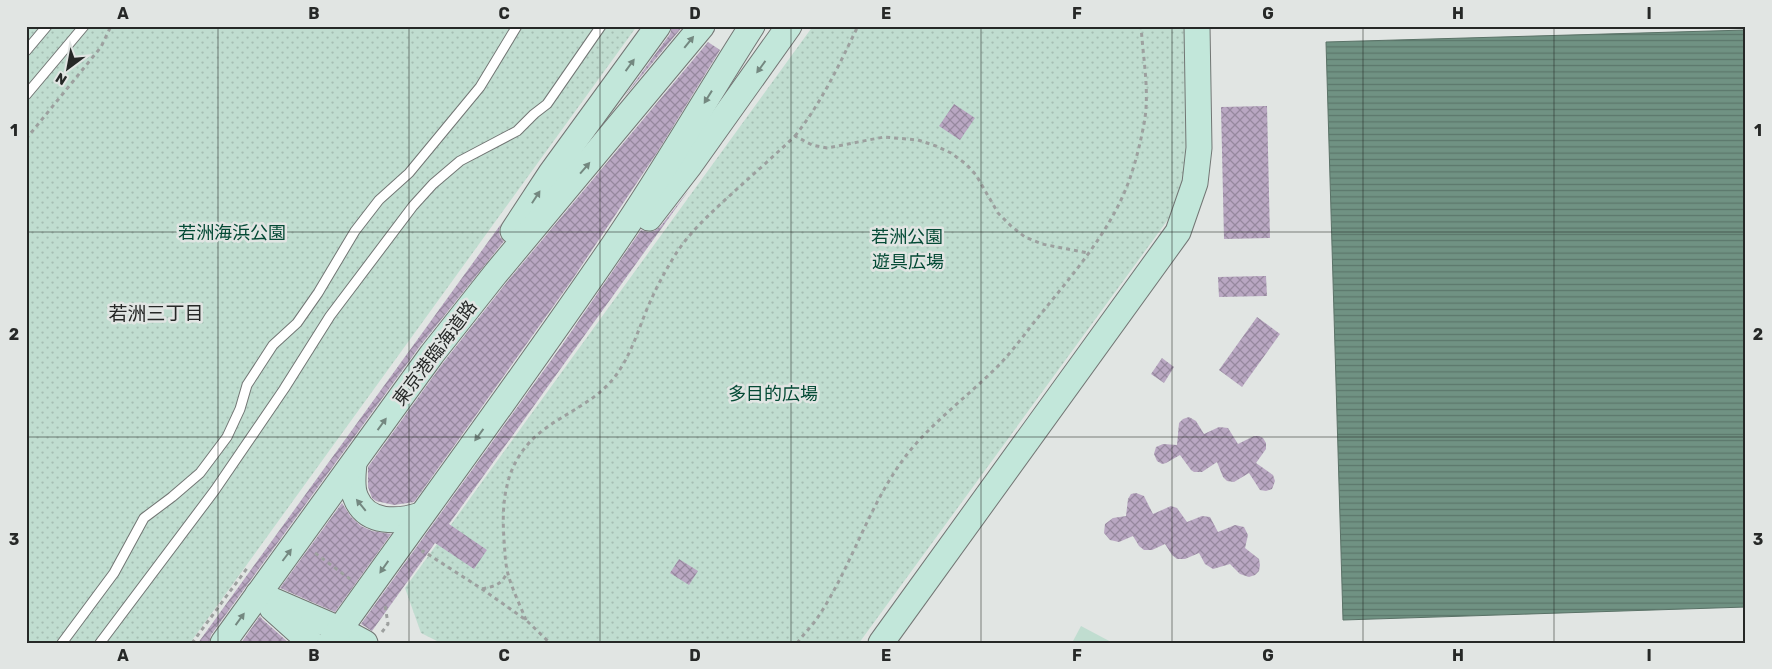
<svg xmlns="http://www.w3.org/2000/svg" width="1772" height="669" viewBox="0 0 1772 669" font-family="Rubik,'Noto Sans JP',sans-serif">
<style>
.park{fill:url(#park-dots)}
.pitch{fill:#c0ddd0}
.water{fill:url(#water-rules);stroke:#5a7267}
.building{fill:url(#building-cross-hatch)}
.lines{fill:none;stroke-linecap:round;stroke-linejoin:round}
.lane-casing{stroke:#727674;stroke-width:11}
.secondary-casing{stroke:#727674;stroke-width:27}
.path{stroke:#9da09f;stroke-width:3;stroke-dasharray:4 4;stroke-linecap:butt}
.lane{stroke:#fff;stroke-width:9}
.secondary{stroke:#c2e7da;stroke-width:25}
.oneway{fill:#748880}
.grid{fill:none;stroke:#262827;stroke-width:1;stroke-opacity:0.55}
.labels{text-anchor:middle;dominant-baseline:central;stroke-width:5;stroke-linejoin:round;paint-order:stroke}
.park-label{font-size:18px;fill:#044a35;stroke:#e1e5e3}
.street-label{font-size:18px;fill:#262827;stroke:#e1e5e3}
.neighbourhood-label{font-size:19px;fill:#262827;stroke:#e1e5e3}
.neatline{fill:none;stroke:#262827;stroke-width:2}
.grid-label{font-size:16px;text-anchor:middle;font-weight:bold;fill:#262827}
</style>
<defs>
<pattern id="park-dots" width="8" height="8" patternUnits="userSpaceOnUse" patternTransform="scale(1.25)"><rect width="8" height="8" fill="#c0ddd0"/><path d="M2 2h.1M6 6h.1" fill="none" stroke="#a5beb3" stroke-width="1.8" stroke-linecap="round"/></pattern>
<pattern id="water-rules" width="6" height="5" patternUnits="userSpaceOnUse" patternTransform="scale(1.25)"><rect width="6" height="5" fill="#709283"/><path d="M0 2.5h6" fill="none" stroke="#5c776b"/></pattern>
<pattern id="building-cross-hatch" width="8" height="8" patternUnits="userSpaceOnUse" patternTransform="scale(1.25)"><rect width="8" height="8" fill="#b9a7c2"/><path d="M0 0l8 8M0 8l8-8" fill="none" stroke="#96889e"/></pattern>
</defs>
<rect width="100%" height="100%" fill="#e1e5e3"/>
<!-- park -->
<g class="park">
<path d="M26,26H637L190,643H26Z"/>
<path d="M813,26H1188L1187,176L1175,210L859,643H441L421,633L405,588Z"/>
</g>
<!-- pitch -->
<path class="pitch" d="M1081,626L1113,643H1072Z"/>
<!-- water -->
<path class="water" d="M1746,30V607L1343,620L1326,42Z"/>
<!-- building -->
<g class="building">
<path d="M672,26H683L624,97L670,34Z"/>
<path d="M708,42L720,50L658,151L572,280L464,432L414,502L394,505L376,501L372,498L368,487V467L443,363L507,282Z"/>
<path d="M954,104L975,118L960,140L939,126Z"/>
<path d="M1267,106L1270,238L1224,239L1221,107Z"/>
<path d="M689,190L449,524L487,550L474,569L435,543L372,631L361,624L560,348L641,230L648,232L654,231L660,227Z"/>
<path d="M501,224L499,231L500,237L504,241L420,346L211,635L209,643H198Z"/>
<path d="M1266,276L1267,296L1219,297L1218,277Z"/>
<path d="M1257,317L1280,334L1242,387L1219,370Z"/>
<path d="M1162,358L1174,367L1164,383L1151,374Z"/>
<path d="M1189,417L1196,421L1204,434L1219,427L1228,428L1238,444L1254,436H1259L1263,438L1266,443V449L1256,463L1273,475L1275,481L1272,489L1266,491L1260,490L1249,473L1234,482L1227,481L1223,477L1217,462L1202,472H1194L1191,470L1180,455L1166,463L1162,464L1157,461L1154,454L1156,447L1163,444L1177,445L1179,423L1183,419Z"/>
<path d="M1136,493L1144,496L1153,514L1171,506L1177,508L1187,522L1202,516L1210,517L1218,532L1235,525L1244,527L1248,535L1245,548L1259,559L1260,565L1259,571L1255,575L1249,577L1240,574L1230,564L1213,569L1205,564L1199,553L1185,559H1177L1172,555L1165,544L1152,550H1144L1139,546L1133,536L1119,542L1110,540L1104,533L1105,524L1113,518L1126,516L1128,499L1131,494Z"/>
<path d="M342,503L351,517L361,526L372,531L391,534L335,612L280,588Z"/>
<path d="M679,559L698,571L689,585L670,573Z"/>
<path d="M260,616L262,619L289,643H241Z"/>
</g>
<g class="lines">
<!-- lane casing -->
<g class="lane-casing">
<g id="lane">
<path d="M26,51L47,26"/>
<path d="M26,95L84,26"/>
<path d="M62,643L114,573L144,518L172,497L200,473L227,437L240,409L247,385L273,345L297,323L318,293L355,231L379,200L409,173L480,87L517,26"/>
<path d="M100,643L215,490L284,389L330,316L413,206L433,184L460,161L517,131L534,114L547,104L601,26"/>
</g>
</g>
<!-- secondary casing -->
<g class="secondary-casing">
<g id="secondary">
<path d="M649,218L690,165L789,26"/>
<path d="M513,231L551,173L658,26"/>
<path d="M354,463C353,475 351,488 356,498C367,525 399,522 421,515"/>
<path d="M258,594L339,629L365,643"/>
<path d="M272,608L311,643"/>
<path d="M223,643L432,354L496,273L702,26"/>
<path d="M330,643C426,508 526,374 619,237C666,168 707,96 752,26"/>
<path d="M881,643L1178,232L1195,183L1199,148L1197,26"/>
</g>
</g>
<!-- path -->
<g class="path">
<path d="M795,136C822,102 839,65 858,26"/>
<path d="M26,139L101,47L111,26"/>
<path d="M315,553L350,579"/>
<path d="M422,553L423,551L482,589L526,620L550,643"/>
<path d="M482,589C495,586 501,585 507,573"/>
<path d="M526,620C520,605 512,589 508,574C505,563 505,551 504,540C501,498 506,459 542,431C568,411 600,400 619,371C632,351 638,331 647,309C655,290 664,273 675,255C691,230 714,210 737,189C756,172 776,154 795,136L812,145L827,148L884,137L918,140L936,146L951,153L966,164L976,175L998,213L1011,226L1025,237L1042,244L1088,253"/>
<path d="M382,632L388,624L385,605"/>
<path d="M192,643L248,567"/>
<path d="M797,643C803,635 810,628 816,620C851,569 867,508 905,457C931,423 967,397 997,367C1013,351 1026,332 1040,315C1069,279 1101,242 1121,200C1132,177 1139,150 1144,124C1150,93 1143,58 1141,26"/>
</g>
<!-- lane -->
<use href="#lane" class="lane"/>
<!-- secondary -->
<use href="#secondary" class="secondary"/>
</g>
<!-- one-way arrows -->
<defs><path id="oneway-solid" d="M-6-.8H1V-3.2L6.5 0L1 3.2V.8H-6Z" transform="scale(1.25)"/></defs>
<g class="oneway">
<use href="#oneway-solid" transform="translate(689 42) rotate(-51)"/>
<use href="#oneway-solid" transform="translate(630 65) rotate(-54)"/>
<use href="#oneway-solid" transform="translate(761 67) rotate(126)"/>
<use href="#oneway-solid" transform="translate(708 97) rotate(122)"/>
<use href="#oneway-solid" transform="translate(585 168) rotate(-49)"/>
<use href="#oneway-solid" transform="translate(536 197) rotate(-57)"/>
<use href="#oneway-solid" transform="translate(382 424) rotate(-54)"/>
<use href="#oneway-solid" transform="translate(479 435) rotate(126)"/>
<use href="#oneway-solid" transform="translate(361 505) rotate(-129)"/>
<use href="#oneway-solid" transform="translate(287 555) rotate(-53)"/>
<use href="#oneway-solid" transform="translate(384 567) rotate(125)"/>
<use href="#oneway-solid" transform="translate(240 619) rotate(-54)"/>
</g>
<!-- grid -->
<path class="grid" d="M218,26V643M409,26V643M600,26V643M791,26V643M981,26V643M1172,26V643M1363,26V643M1554,26V643M26,232H1746M26,437H1746"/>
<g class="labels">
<!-- park labels -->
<g class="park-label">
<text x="232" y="233">若洲海浜公園</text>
<text x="907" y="237">若洲公園</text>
<text x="908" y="262">遊具広場</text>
<text x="773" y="394">多目的広場</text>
</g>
<!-- street labels -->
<g class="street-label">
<text transform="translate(435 353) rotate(-53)">東京港臨海道路</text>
</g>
<!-- neighbourhood labels -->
<g class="neighbourhood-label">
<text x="156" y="313">若洲三丁目</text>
</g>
</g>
<!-- border -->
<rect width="1772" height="669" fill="none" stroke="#e1e5e3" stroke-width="55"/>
<!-- north arrow -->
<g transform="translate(68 68) rotate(212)" stroke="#e1e5e3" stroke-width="4" paint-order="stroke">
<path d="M0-4L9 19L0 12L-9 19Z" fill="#262827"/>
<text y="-8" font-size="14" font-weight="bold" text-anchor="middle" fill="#262827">N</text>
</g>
<rect x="28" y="28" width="1716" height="614" class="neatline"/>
<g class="grid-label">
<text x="123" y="19">A</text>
<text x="314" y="19">B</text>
<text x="504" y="19">C</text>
<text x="695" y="19">D</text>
<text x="886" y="19">E</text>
<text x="1077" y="19">F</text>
<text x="1268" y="19">G</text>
<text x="1458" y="19">H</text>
<text x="1649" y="19">I</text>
<text x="14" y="136">1</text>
<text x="1758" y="136">1</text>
<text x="14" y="340">2</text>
<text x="1758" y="340">2</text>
<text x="14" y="545">3</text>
<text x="1758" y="545">3</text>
<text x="123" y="661">A</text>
<text x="314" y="661">B</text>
<text x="504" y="661">C</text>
<text x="695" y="661">D</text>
<text x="886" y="661">E</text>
<text x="1077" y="661">F</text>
<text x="1268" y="661">G</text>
<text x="1458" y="661">H</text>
<text x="1649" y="661">I</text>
</g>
</svg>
